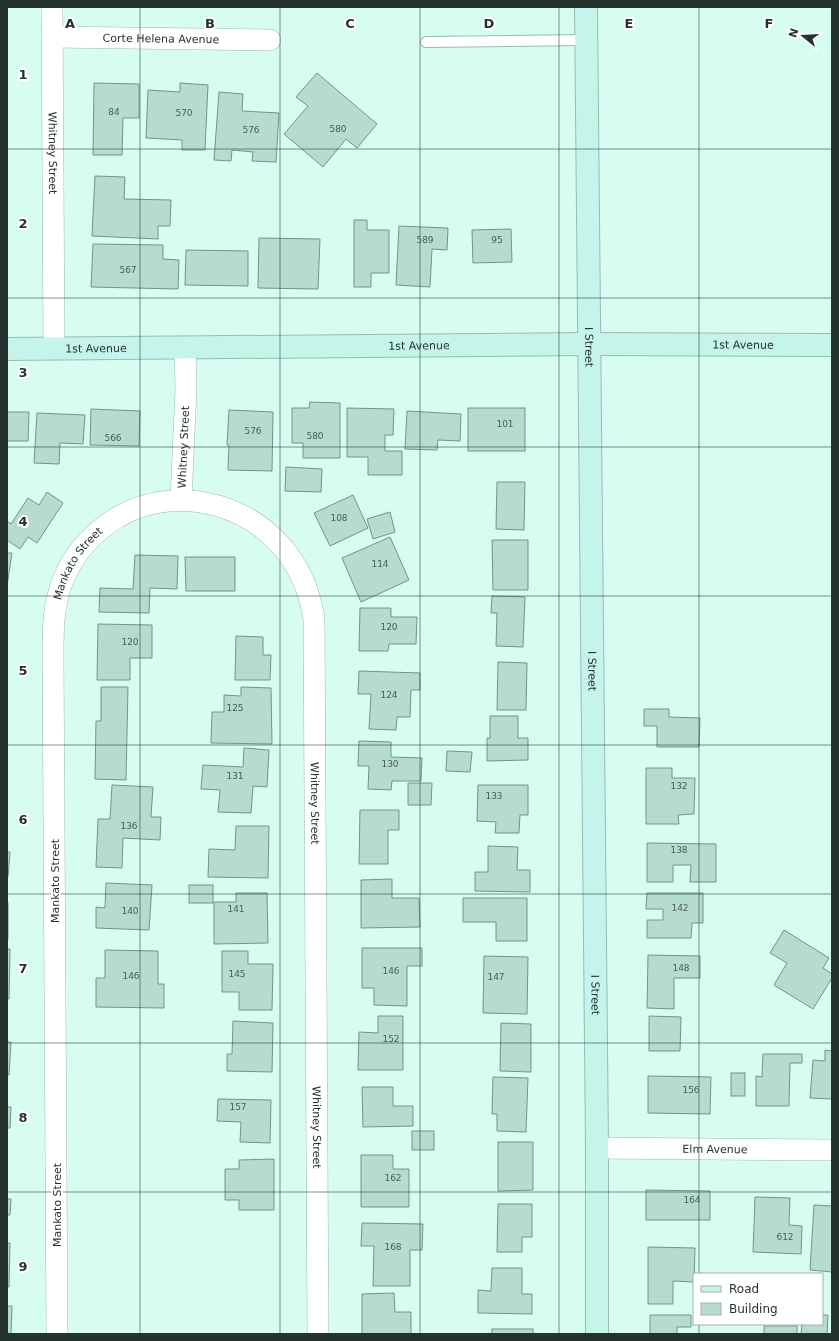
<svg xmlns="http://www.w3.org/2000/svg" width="839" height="1341" viewBox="0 0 839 1341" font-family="'DejaVu Sans',sans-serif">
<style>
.building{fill:#b6dcd0;stroke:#70948a}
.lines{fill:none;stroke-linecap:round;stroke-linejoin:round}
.lane-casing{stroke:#98bcb1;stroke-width:12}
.street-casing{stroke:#98bcb1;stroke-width:22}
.secondary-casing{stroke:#98bcb1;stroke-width:24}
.lane{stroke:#fff;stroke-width:10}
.street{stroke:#fff;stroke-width:21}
.secondary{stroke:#c4f4ea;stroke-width:22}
.grid{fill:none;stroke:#25332f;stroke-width:1;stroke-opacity:0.55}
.labels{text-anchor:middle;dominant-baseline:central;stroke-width:4;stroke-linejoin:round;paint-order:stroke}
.number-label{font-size:9px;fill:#495d57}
.street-label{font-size:11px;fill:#25332f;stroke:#fff}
.grid-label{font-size:13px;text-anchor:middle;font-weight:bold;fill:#25332f;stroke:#fff;stroke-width:4;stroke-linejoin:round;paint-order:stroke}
</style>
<rect width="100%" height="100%" fill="#d7fdf1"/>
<!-- building -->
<g class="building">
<path d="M317,73L377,124L357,148L346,139L323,167L284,134L308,106L296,97Z"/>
<path d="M94,83L139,84V118H123L122,155H93Z"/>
<path d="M180,83L208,85L205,150H182V140L146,138L148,90L180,92Z"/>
<path d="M219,92L243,94L242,111L279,113L276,162L252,161L253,152L232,150L231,161L214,160Z"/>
<path d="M95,176L125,177L124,199L171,200L170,226H158V239L92,236Z"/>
<path d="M354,220H367V230H389V273H371V287H354Z"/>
<path d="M399,226L448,228L447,250L432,249L430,287L396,285Z"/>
<path d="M511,229L512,262L473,263L472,230Z"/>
<path d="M259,238L320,239L318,289L258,288Z"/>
<path d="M93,244L163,245V259L179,260L178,289L91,287Z"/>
<path d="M186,250L248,251V286L185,285Z"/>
<path d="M310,402L340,403V458H303V443H292V408H309Z"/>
<path d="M347,408L394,409L393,435H385V451H402V475H368V457H347Z"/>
<rect x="468" y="408" width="57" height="43"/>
<path d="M91,409L140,411L139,446L90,445Z"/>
<path d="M229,410L273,412L272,471L228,470L229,445H227Z"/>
<path d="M407,411L461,414L460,441L438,440L437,450L405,449Z"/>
<path d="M7,412H29L28,441H7Z"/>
<path d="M37,413L85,415L83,444L60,443L59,464L34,463Z"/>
<path d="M286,467L322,469L321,492L285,491Z"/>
<path d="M497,482H525L524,530L496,529Z"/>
<path d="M47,492L63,503L37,543L28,537L20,549L7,540V521L11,524L28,498L39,505Z"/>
<path d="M353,495L368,528L330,546L314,513Z"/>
<path d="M390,512L395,532L373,539L367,519Z"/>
<path d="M390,537L409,580L361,602L342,558Z"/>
<path d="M492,540H528V590H493Z"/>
<path d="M7,553H12L7,586Z"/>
<path d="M135,555L178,556L177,589L150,588L149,613L99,612L100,588L133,589Z"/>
<path d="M185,557H235V591H186Z"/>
<path d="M492,596L525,597L523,647L496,646L497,613H491Z"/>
<path d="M360,608H391V617H417L416,644H389L388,651H359Z"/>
<path d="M98,624L152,625V658H130V680H97Z"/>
<path d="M236,636L263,637V655H271L270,680H235Z"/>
<path d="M498,662L527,663L526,710H497Z"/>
<path d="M359,671L420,673V690H411L410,717H397L396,730L369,729L371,694H358Z"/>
<path d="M101,687H128L126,780L95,779L96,721H101Z"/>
<path d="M241,687L271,688L272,744L211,743L212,712H224V695L241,696Z"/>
<path d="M644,709H669V717L700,718L699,747H657V726H644Z"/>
<path d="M490,716H518V738H528V760L487,761V738H490Z"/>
<path d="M359,741L391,742V757L422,758L421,781H392L391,790L368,789L369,766H358Z"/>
<path d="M244,748L269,750L267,787L253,786L251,813L218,812L220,790L201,789L203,765L243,767Z"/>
<path d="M447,751L472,752L470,772L446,771Z"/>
<path d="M646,768H672V778H695L694,814L678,815L679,824H646Z"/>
<path d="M408,783H432L431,805H408Z"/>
<path d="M112,785L153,787L151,817H161L160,840L123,838L122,868L96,867L98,819H110Z"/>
<path d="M478,785H528V815H520L519,833H495L496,822L477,821Z"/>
<path d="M360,810H399V830H388V864H359Z"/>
<path d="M236,826H269L268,878L208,877L209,849L235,850Z"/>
<path d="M647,843L716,844V882H690L691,865H673V882H647Z"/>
<path d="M488,846L518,847L517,870H530V892L475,891V872H488Z"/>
<path d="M7,852H10L8,877H7Z"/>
<path d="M392,879V898H419L420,927L361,928V880Z"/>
<path d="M106,883L152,885L149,930L96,928V907L105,908Z"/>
<rect x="189" y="885" width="24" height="18"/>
<path d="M236,893H267L268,943L214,944V902H236Z"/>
<path d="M647,893H703V923H692L691,938H647V920H663V909H646Z"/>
<path d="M463,898H527V941H496V922H463Z"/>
<rect x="7" y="903" width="1" height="36"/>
<path d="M784,930L829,958L823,968L832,974V978L813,1009L774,985L787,963L770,953Z"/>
<path d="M362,948H422V966H407V1006L374,1005V988H362Z"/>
<path d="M7,949H10L9,999H7Z"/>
<path d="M105,950L158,951V984H164V1008L96,1007V978H105Z"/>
<path d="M222,951H248V964H273L272,1010H239V992H222Z"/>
<path d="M648,955L700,956V978H674V1009L647,1008Z"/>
<path d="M484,956L528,957L527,1014L483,1013Z"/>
<path d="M378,1016H403V1070H358L359,1032L378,1033Z"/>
<path d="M649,1016L681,1017L680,1051H649Z"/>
<path d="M233,1021L273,1023L272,1072L227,1071V1054H232Z"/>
<path d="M501,1023L531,1024V1072L500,1071Z"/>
<path d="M7,1042H11L9,1075H7Z"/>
<path d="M825,1050L832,1051V1099L810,1098L813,1060L825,1061Z"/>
<path d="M763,1054H802V1063H790L789,1106H756V1076L762,1077Z"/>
<rect x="731" y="1073" width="14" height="23"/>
<path d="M648,1076L711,1077L710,1114L648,1113Z"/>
<path d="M493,1077L528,1078L526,1132L497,1131V1114H492Z"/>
<path d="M362,1087H393V1106H413V1126L363,1127Z"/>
<path d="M218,1099L271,1100L270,1143L240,1142L241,1122L217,1121Z"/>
<path d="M7,1107H11L10,1128H7Z"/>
<rect x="412" y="1131" width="22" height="19"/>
<path d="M498,1142H533V1190L498,1191Z"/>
<path d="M361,1155H393V1169H409V1207H361Z"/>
<path d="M274,1159V1210H239V1200H225V1169H239V1160Z"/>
<path d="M646,1190L710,1191V1220H646Z"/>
<path d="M755,1197L790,1198L789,1225L802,1226L801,1254L753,1252Z"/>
<path d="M7,1199H11L10,1215H7Z"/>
<path d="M498,1204H532V1237H522V1252H497Z"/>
<path d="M814,1205L832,1206V1272L810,1270Z"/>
<path d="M362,1223L423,1224L422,1250H410V1286H373L374,1246H361Z"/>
<path d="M7,1243H10L9,1287H7Z"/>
<path d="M648,1247L695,1248L694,1282L673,1281V1304H648Z"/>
<path d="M492,1268H522V1294H532V1314L478,1313V1290L491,1291Z"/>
<path d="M394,1293L395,1312H411V1334H362V1294Z"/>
<path d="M7,1306H12L11,1334H7Z"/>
<path d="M650,1315H691V1327H677V1334H650Z"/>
<path d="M822,1315H828L827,1334H801L802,1324H822Z"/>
<rect x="764" y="1326" width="33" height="8"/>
<rect x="492" y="1329" width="41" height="5"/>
</g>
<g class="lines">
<!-- lane casing -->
<g class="lane-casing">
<path id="lane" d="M426,42L586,40"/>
</g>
<!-- street casing -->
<g class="street-casing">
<g id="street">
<path id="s1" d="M52,7L54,348"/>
<path id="s2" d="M52,37L270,40"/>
<path id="s3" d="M181,499L186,390L185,349"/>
<path id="s4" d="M597,1148L832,1150"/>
<path id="s5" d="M57,1334L53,655C53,630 53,607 62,583C72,555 92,533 118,517C180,481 264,506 298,570C307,585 311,601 314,618L318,1334"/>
</g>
</g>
<!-- secondary casing -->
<g class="secondary-casing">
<g id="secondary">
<path id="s6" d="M586,7L597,1148V1334"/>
<path id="s7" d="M7,349L589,344L832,345"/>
</g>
</g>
<!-- lane -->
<use href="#lane" class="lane"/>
<!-- street -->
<use href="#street" class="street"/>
<!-- secondary -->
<use href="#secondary" class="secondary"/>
</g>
<!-- grid -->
<path class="grid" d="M140,7V1334M280,7V1334M420,7V1334M559,7V1334M699,7V1274M7,149H832M7,298H832M7,447H832M7,596H832M7,745H832M7,894H832M7,1043H832M7,1192H832M699,1324V1334"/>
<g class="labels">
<!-- number labels -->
<g class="number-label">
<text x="114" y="112">84</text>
<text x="184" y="113">570</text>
<text x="338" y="129">580</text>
<text x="251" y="130">576</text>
<text x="425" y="240">589</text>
<text x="497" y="240">95</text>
<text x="128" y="270">567</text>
<text x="505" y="424">101</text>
<text x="253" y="431">576</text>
<text x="315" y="436">580</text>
<text x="113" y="438">566</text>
<text x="339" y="518">108</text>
<text x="380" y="564">114</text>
<text x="389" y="627">120</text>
<text x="130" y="642">120</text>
<text x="389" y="695">124</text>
<text x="235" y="708">125</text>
<text x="390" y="764">130</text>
<text x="235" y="776">131</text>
<text x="679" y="786">132</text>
<text x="494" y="796">133</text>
<text x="129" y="826">136</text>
<text x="679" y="850">138</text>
<text x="680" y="908">142</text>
<text x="236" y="909">141</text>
<text x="130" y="911">140</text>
<text x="681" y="968">148</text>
<text x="391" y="971">146</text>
<text x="237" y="974">145</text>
<text x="131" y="976">146</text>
<text x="496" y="977">147</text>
<text x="391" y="1039">152</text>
<text x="691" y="1090">156</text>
<text x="238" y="1107">157</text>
<text x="393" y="1178">162</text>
<text x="692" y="1200">164</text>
<text x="785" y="1237">612</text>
<text x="393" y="1247">168</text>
</g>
<!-- street labels -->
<g class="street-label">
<text stroke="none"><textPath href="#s2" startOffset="109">Corte Helena Avenue</textPath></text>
<text stroke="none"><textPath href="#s1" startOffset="146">Whitney Street</textPath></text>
<text stroke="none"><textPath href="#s7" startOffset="736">1st Avenue</textPath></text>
<text stroke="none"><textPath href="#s7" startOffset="412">1st Avenue</textPath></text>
<text stroke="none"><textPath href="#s6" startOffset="340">I Street</textPath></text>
<text stroke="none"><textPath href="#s7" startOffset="89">1st Avenue</textPath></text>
<text stroke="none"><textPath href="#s3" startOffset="52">Whitney Street</textPath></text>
<text stroke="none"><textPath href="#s5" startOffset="777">Mankato Street</textPath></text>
<text stroke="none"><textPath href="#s6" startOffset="664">I Street</textPath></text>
<text stroke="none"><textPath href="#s5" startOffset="1285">Whitney Street</textPath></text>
<text transform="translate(55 881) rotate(-90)">Mankato Street</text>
<text stroke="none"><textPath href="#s6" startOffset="988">I Street</textPath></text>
<text stroke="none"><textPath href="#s5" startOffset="1609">Whitney Street</textPath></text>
<text stroke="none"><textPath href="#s4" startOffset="118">Elm Avenue</textPath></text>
<text transform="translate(57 1205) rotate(-90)">Mankato Street</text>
</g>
</g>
<g class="grid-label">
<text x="70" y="28">A</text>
<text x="210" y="28">B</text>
<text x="350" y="28">C</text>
<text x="489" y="28">D</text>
<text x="629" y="28">E</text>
<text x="769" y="28">F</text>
<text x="23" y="79">1</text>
<text x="23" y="228">2</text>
<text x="23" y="377">3</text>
<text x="23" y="526">4</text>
<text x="23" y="675">5</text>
<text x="23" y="824">6</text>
<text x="23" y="973">7</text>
<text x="23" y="1122">8</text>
<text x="23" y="1271">9</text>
</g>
<!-- border -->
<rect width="839" height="1341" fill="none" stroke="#25332f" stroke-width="16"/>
<!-- legend -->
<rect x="693" y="1273" width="130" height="52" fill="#ffffff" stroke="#a8adac"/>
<rect x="701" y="1286" width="20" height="6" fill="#c4f4ea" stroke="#a8adac"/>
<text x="729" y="1293" font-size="12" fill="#25332f">Road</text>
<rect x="701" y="1303" width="20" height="12" fill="#b6dcd0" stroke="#a8adac"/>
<text x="729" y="1313" font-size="12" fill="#25332f">Building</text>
<!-- north arrow -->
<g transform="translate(803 36) rotate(288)" stroke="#ffffff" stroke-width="3" paint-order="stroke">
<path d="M0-3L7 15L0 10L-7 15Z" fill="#25332f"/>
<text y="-6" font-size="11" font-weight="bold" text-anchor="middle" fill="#25332f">N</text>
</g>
</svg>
